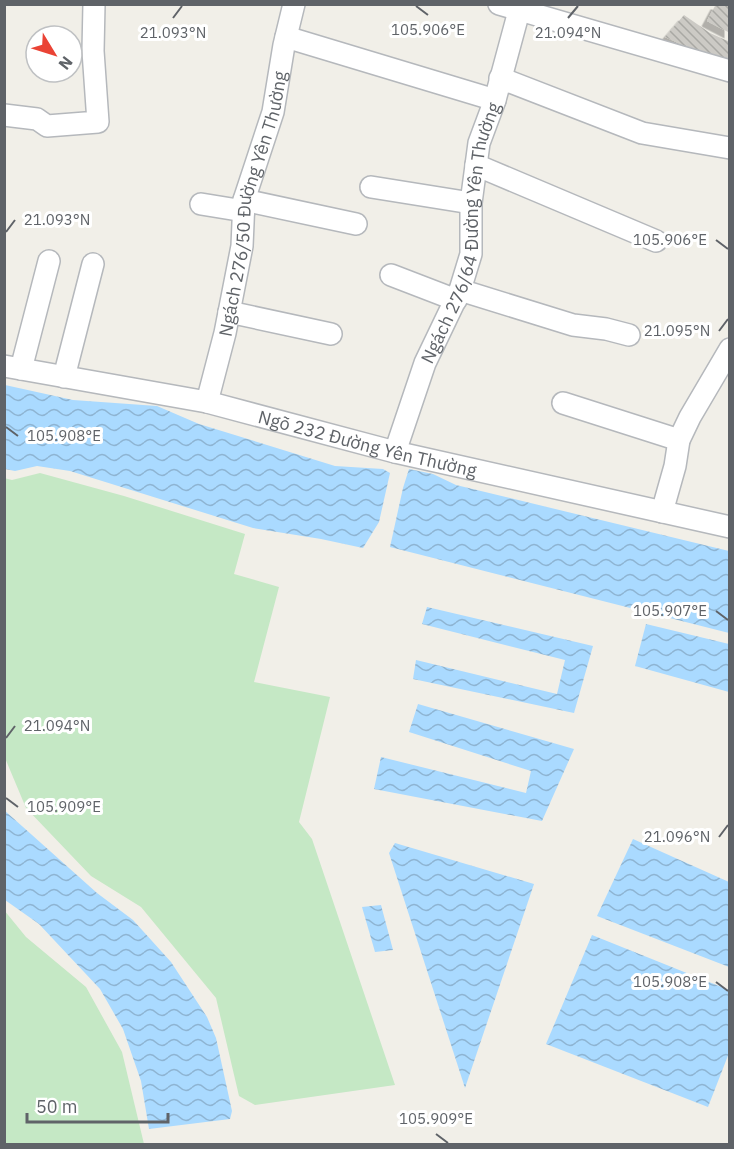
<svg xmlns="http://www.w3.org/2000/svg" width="734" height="1149" viewBox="0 0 734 1149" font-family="'IBM Plex Sans',sans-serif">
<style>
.garden{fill:#c5e8c5}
.water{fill:url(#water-waves)}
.building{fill:url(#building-back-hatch);filter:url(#shadow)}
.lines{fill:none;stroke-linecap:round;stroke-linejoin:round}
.minor-casing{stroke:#b5b8bc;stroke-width:24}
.minor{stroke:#fff;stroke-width:21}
.ticks{fill:none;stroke:#5f6368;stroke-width:2}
.labels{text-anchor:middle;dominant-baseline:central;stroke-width:6;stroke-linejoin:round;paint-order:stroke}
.street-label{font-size:18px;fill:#5f6368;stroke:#fff}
.ticks-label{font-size:15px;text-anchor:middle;fill:#5f6368;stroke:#fff;stroke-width:6;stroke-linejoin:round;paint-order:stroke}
</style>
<defs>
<pattern id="water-waves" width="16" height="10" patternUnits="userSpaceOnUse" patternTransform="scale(1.5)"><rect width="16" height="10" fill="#aadaff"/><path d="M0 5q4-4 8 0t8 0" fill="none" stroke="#8eb4d2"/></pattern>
<pattern id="building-back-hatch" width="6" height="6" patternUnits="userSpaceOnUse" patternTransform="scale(1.5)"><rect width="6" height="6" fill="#cccac5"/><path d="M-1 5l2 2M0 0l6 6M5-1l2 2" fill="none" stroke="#a9a8a4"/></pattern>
<filter id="shadow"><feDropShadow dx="-5.5" dy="5.5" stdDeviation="0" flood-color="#0004"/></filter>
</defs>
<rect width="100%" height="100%" fill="#f1efe8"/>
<!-- garden -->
<g class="garden">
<path d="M40,473L124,496L245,534L234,574L279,587L254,682L330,697L299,822L312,839L395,1085L255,1105L239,1096L216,998L141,907L91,876L26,808L5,758L4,478L12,480Z"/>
<path d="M4,910L26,937L86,987L122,1052L144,1144H5Z"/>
</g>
<!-- water -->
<g class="water">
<path d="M5,385L73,400L157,406L199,424L335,466L383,469L390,473L379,522L363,548L321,539L253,528L70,471L37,466L15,471L5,469Z"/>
<path d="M409,469L433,474L456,485L729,551V633L390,547L403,488Z"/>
<path d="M427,607L593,646L574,713L413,679L416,660L557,694L565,660L422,624Z"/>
<path d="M646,624L729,644V692L635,666Z"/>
<path d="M418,704L574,749L542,821L374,789L381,757L526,793L531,771L409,732Z"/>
<path d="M4,810L97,893L133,920L171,962L207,1017L216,1038L232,1111L230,1119L149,1129L141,1081L123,1029L100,989L39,924L5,900Z"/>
<path d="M633,839L729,882V967L597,916Z"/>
<path d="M395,843L534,884L465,1088L389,853Z"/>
<path d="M381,905L393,950L375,952L362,907Z"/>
<path d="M592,935L729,990V1053L708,1107L546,1044Z"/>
</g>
<!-- building -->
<g class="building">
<path d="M716,4H730V33L707,21Z"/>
<path d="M684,15L710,33L730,42V62L696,51L665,37Z"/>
</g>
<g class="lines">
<!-- minor casing -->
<g class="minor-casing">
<g id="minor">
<path d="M499,4L730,71"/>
<path d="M286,37L495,100"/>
<path d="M500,78L642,133L730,148"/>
<path d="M4,115L37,119L47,126L98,122L93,51L94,4"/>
<path d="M476,165L656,241"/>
<path d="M371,187L471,203"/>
<path d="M244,200L356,224"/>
<path d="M201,204L244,211"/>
<path d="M391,275L456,300"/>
<path d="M460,290L573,325L606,329L629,335"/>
<path d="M229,312L331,334"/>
<path id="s1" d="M4,366L207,402L395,452L730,527"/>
<path d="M21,369L49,261"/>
<path d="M64,377L93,264"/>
<path id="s2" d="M207,402L225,333L242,246L244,200L273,112L284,45L294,4"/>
<path d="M563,403L679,440"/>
<path id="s3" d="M395,452L425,363L460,290L471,254V203L479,143L495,100L519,11"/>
<path d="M662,512L675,466L679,440L690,417L730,349"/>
</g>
</g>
<!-- minor -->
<use href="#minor" class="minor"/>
</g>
<!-- ticks -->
<path class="ticks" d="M416,6L428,15M173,18L182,6M568,18L578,6M6,232L15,220M716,240L728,249M719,331L728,319M6,427L18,436M716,611L728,620M6,738L15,726M6,798L18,807M719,837L728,825M716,982L728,991M436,1134L448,1143"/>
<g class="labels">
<!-- street labels -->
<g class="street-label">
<text stroke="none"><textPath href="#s2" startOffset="204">Ngách 276/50 Đường Yên Thường</textPath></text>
<text stroke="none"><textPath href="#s3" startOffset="231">Ngách 276/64 Đường Yên Thường</textPath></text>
<text stroke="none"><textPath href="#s1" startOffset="372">Ngõ 232 Đường Yên Thường</textPath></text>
</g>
</g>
<g class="ticks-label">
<text x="428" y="35">105.906°E</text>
<text x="173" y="38">21.093°N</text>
<text x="568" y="38">21.094°N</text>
<text x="57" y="225">21.093°N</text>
<text x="670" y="245">105.906°E</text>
<text x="677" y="336">21.095°N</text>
<text x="64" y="441">105.908°E</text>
<text x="670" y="616">105.907°E</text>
<text x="57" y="731">21.094°N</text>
<text x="64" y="812">105.909°E</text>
<text x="677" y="842">21.096°N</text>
<text x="670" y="987">105.908°E</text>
<text x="436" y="1124">105.909°E</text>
</g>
<!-- border -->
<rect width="734" height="1149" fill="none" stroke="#5f6368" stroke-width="12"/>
<!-- north arrow -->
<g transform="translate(54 54) rotate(128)"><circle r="28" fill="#ffffff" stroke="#bfc1c3" stroke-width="1.5"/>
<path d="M0-4.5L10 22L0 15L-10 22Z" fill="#ea4335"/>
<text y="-9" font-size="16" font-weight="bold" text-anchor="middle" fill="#5f6368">N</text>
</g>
<!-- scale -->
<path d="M27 1113v9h141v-9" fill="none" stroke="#5f6368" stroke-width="3"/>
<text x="36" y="1113" font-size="18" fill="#5f6368" stroke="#ffffff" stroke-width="4.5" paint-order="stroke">50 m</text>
</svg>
